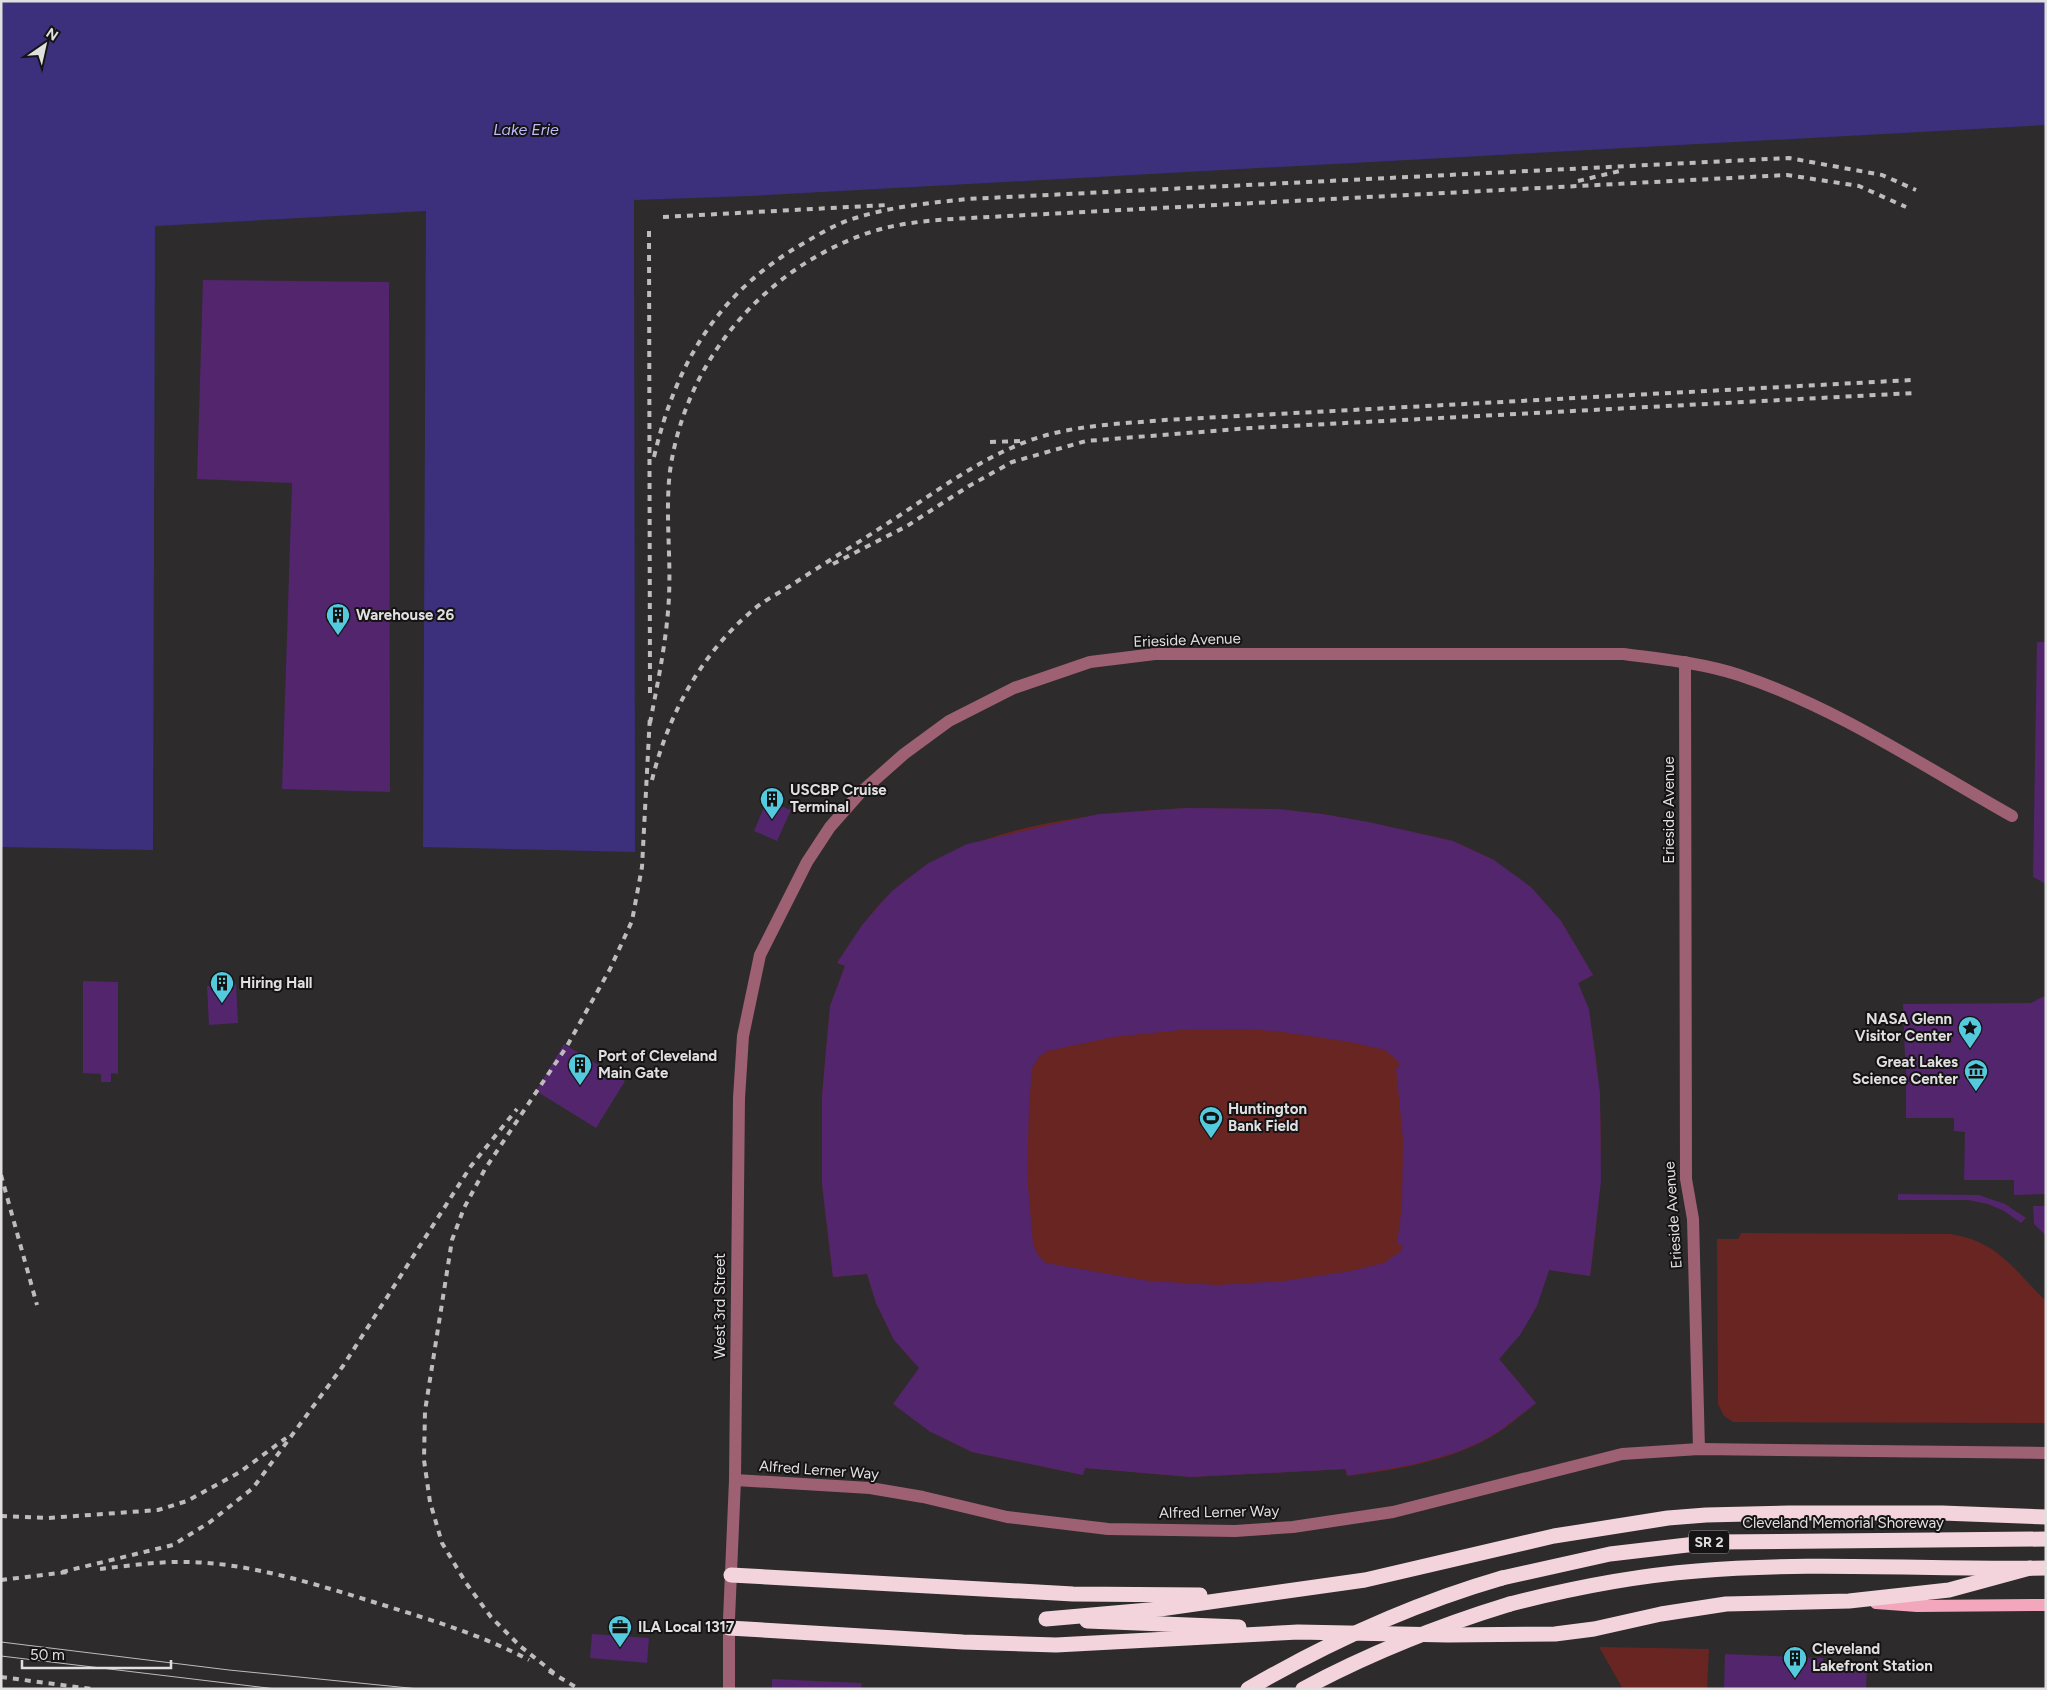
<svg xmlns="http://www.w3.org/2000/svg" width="2047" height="1690" viewBox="0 0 2047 1690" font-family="Figtree,sans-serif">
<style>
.green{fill:#682522}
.water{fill:#3c307c}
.building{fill:#52256c;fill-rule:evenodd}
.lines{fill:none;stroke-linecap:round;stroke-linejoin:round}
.minor{stroke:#9d6173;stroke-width:12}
.major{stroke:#f3a7bc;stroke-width:12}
.highway{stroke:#f3d4dc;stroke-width:15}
.tram{stroke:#bebdbe;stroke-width:1}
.rail{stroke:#bebdbe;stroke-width:4;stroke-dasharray:6 6;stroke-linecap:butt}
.highway-bridge{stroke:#f3d4dc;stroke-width:15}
.labels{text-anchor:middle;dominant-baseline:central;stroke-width:4;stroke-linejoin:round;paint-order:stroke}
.shield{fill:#151314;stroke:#a4a2a4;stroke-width:1}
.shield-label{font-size:14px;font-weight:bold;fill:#e1e0e1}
.poi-label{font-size:15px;font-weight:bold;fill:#e1e0e1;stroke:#151314;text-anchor:start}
.street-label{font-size:15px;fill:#e1e0e1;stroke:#151314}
.water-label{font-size:16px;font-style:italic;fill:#bdbbfc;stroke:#151314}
</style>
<rect width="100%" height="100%" fill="#2d2b2c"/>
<!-- green -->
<g class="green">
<path d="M1187,808L1277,809L1322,814L1368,822L1453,841L1494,860L1561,921L1593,975L1578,983C1590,1011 1592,1029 1596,1060C1605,1132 1600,1204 1590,1276L1549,1270C1537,1307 1524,1330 1499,1359L1536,1403C1524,1413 1512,1423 1499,1432C1456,1460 1397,1470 1347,1476L1345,1469L1191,1477L1085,1468L1083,1475L972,1452L929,1431L919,1368L894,1340L876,1303L867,1274L833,1277L822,1184V1096L830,1006L845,966L837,963C854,938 870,911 893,891C965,825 1093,813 1187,808Z"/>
<path d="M1741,1233L1950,1234C1998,1241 2014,1270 2046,1301V1423L1733,1422L1724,1416L1718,1404L1717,1239H1738Z"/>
<path d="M1599,1647L1709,1649L1707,1689H1623Z"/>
</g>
<!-- water -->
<path class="water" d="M1,1H2046V125L749,196L634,200L635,852L423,847L426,211L155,226L153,850L1,847Z"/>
<!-- building -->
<g class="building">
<path d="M203,280L389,282L390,792L282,789L292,483L197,479Z"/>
<path d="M2037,642H2046V884L2033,877Z"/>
<path d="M767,800L791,810L777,841L754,831Z"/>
<path d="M1187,808L1277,809L1322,814L1368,822L1453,841L1494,860L1531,887L1561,921L1593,975L1578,983L1589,1009L1600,1093L1601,1181L1590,1276L1549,1270L1537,1306L1520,1335L1499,1359L1536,1403L1498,1432L1478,1443L1457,1452L1415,1464L1347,1476L1346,1469L1191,1477L1085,1468L1083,1475L972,1452L929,1431L893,1404L919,1368L894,1340L876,1303L867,1274L833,1277L822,1184V1096L830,1006L845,966L837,963L862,925L892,891L927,864L967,844L1099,814ZM1248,1029L1283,1032L1350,1042L1385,1050L1397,1060L1400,1066L1396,1068L1403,1139L1402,1206L1397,1244L1403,1245L1401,1251L1384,1263L1351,1271L1284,1281L1217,1285L1149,1281L1046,1263L1037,1254L1033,1244L1027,1174L1029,1107L1032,1069L1039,1057L1047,1051L1113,1037L1181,1030Z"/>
<path d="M83,981L118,982V1074L111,1073V1082H101V1074L83,1073Z"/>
<path d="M236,984L238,1023L209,1025L207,986Z"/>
<path d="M2042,997H2046V1194L2014,1195V1180H1964L1965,1132L1954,1131V1118H1906V1067H1893V1057H1905L1903,1004L2031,1003Z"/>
<path d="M564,1044L625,1081L596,1128L536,1091Z"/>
<path d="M1898,1194L1979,1195L2005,1204L2026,1218L2021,1223L2004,1211L1988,1204L1968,1200H1898Z"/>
<path d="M2033,1206H2046V1236L2034,1224Z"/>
<path d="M592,1634L649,1638L647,1663L590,1658Z"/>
<path d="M1725,1654L1823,1658V1668L1867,1670L1866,1689H1724Z"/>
<path d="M772,1679L862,1683L861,1689H772Z"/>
</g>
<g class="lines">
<!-- minor -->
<g class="minor">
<path d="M1685,662L1686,1179L1693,1219L1699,1449"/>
<path d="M735,1480L870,1488L923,1497L1007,1517L1108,1529L1235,1531L1293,1527L1393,1512L1622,1454L1699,1449L2046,1453"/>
<path d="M729,1689V1619L735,1480L739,1098L743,1036L760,955L807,862L830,827L860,793L904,754L949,721L1014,688L1090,662L1155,654H1623C1662,659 1702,663 1739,675C1836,707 1923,766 2012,816"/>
</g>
<!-- major -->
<path class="major" d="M1876,1603L1917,1606L2046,1605"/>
<!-- highway -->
<g class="highway">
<path d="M731,1575L1073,1594L1200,1595"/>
<path d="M1502,1578L1610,1554L1713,1542L2046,1539"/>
<path d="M1510,1604C1572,1588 1633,1576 1697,1571C1812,1561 1930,1570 2046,1568"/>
<path d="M1046,1619L1160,1609L1365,1580L1554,1536L1668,1518L1706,1515L1789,1513H1942L2046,1517"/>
<path d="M1087,1621L1239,1627"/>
<path d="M729,1628L963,1642L1056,1645L1298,1632L1448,1635L1555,1634L1594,1629L1661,1614L1726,1604L1849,1601L1949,1590L2030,1568"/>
</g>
<!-- tram -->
<g class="tram">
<path d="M1,1642L229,1670L419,1689"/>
<path d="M1,1656L276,1689"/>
</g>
<!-- rail -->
<g class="rail">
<path d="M1578,181L1624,170"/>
<path d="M663,217L887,205"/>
<path d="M649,231L650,695"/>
<path d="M990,442L1022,441"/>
<path d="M654,457C676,363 718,292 804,243C821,233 839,222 859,217C894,206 931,203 967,199L1789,158L1882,175L1916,190"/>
<path d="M833,564L907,526L969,486L1012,462L1086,441L1251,428L1914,393"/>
<path d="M650,723C658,681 667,639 669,596C671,555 665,512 670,471C685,363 760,273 862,235C897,222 934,220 970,218L1787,175L1859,186L1906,207"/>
<path d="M652,780C668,715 701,654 752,611C763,601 777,594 790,586C823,564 858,543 891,521C936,492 977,460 1028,441C1071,425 1119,424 1165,420L1912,380"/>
<path d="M1,1175L37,1305"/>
<path d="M1,1516L48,1518L158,1510L187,1501L240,1472L286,1438"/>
<path d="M100,1569C126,1566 153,1562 180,1562C245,1561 318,1585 380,1604C431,1620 482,1635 529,1660"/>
<path d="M62,1572L173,1545L210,1522L253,1488L343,1366L471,1166L517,1109"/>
<path d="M1,1580L68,1572"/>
<path d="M549,1671L579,1689"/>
<path d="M554,1673L520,1646L491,1617L466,1583L442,1543L430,1502L424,1460L425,1411L452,1240L464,1208L485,1169L567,1046L610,969L632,921L642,867L650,715"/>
<path d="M1,1677L92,1689"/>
</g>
<!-- highway-bridge -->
<g class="highway-bridge">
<path d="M1248,1689C1329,1642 1412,1604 1502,1578"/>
<path d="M1303,1689C1370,1653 1438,1626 1510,1604"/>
</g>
</g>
<!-- icons -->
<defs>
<g id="building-pin" transform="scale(1.25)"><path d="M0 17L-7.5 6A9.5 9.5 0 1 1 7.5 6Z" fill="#54cade" stroke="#151314"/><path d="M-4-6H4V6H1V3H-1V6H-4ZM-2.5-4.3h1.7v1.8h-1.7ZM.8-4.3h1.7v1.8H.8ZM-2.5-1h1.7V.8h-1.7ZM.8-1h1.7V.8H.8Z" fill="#111"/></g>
<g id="sight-pin" transform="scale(1.25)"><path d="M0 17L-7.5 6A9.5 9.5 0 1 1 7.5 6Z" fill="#54cade" stroke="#151314"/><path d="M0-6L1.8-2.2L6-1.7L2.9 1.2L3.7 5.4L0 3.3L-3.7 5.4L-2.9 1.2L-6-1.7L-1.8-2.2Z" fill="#111"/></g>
<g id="museum-pin" transform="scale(1.25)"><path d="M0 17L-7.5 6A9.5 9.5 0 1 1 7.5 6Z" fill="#54cade" stroke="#151314"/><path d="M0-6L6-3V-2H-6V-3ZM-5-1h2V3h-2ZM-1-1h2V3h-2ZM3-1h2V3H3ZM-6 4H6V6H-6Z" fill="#111"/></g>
<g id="stadium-pin" transform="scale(1.25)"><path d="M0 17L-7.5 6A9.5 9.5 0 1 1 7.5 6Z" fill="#54cade" stroke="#151314"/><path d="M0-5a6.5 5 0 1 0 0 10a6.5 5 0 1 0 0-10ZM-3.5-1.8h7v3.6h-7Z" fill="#111"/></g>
<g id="office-pin" transform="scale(1.25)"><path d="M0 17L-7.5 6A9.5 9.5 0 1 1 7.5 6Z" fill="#54cade" stroke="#151314"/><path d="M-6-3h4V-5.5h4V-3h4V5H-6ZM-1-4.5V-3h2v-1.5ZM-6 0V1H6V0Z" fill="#111"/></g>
</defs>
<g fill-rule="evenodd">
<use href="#building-pin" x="338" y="615"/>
<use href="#building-pin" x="772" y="799"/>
<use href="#building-pin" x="222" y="983"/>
<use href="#sight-pin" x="1970" y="1028"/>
<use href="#building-pin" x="580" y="1065"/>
<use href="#museum-pin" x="1976" y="1071"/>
<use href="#stadium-pin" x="1211" y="1118"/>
<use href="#office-pin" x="620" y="1627"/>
<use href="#building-pin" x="1795" y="1658"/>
</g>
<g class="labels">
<!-- shield labels -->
<rect class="shield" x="1689" y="1530.5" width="40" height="23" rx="4"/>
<g class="shield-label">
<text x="1709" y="1542">SR 2</text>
</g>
<!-- poi labels -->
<g class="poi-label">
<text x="356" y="615">Warehouse 26</text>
<text x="790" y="790">USCBP Cruise<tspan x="790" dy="17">Terminal</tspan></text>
<text x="240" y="983">Hiring Hall</text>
<text x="1952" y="1019" text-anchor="end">NASA Glenn<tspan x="1952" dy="17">Visitor Center</tspan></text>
<text x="598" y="1056">Port of Cleveland<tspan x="598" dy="17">Main Gate</tspan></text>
<text x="1958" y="1062" text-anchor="end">Great Lakes<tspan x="1958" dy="17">Science Center</tspan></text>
<text x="1228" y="1109">Huntington<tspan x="1228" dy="17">Bank Field</tspan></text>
<text x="638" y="1627">ILA Local 1317</text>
<text x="1812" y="1649">Cleveland<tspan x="1812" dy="17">Lakefront Station</tspan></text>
</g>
<!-- street labels -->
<g class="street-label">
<text transform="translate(1187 640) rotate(-2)">Erieside Avenue</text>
<text transform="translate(1669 810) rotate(-90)">Erieside Avenue</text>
<text transform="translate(1673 1215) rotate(-94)">Erieside Avenue</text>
<text transform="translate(720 1306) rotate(-90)">West 3rd Street</text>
<text transform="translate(819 1470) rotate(4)">Alfred Lerner Way</text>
<text transform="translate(1219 1512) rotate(-1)">Alfred Lerner Way</text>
<text x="1843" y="1523">Cleveland Memorial Shoreway</text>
</g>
<!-- water labels -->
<g class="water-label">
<text x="526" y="129">Lake Erie</text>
</g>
</g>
<!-- border -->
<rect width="2047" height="1690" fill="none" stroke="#e1e0e1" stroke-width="5"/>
<!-- north arrow -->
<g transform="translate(45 45) rotate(34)" stroke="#151314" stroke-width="4" paint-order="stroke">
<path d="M0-4L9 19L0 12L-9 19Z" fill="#e1e0e1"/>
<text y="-8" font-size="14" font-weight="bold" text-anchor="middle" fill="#e1e0e1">N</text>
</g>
<!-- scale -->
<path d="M22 1660v8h149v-8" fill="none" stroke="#e1e0e1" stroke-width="2.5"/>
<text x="30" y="1660" font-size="15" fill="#e1e0e1" stroke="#151314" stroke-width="4" paint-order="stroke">50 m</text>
</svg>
